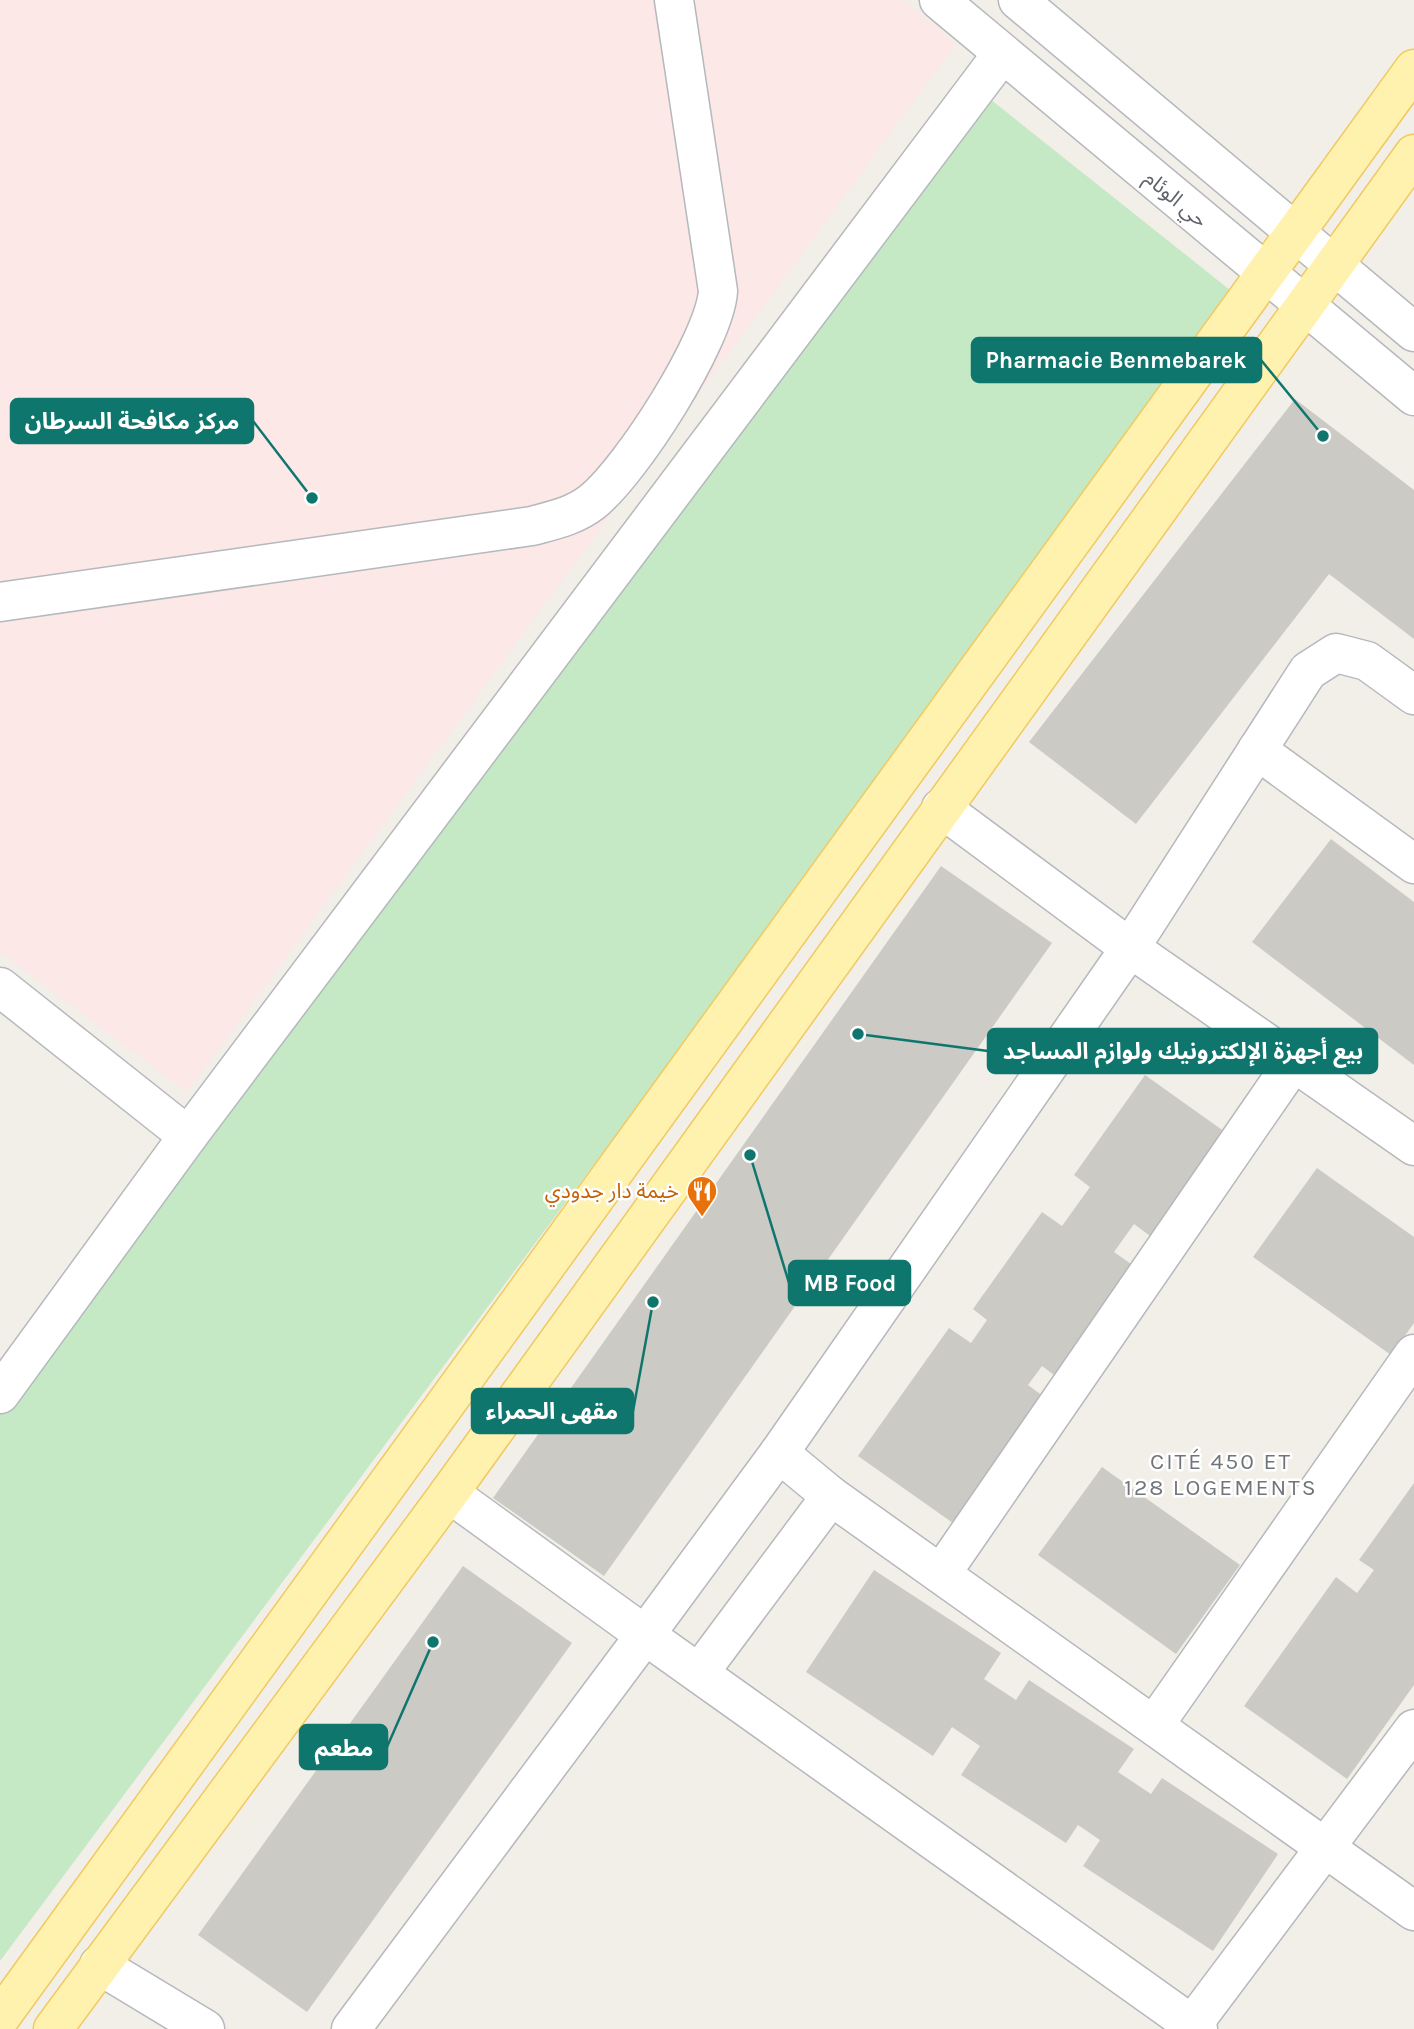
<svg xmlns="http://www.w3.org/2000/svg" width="1414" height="2029" viewBox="0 0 1414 2029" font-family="Karla,'Noto Sans Arabic',sans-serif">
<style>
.medical{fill:#fce8e6}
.green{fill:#c5e8c5}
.building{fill:#cccac5}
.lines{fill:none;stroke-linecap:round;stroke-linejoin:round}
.minor-casing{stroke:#b5b8bc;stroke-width:41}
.major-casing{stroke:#f2c960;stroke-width:41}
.minor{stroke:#fff;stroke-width:38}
.major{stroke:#fff2af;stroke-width:38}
.labels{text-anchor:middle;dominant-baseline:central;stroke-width:5;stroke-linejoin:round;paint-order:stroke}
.street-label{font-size:21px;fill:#5f6368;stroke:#fff}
.food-label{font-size:21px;fill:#c56008;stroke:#fff;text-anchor:end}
.neighbourhood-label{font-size:23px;letter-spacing:2px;fill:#70757a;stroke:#fff}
.leader{fill:none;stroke:#0f766e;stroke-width:2.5}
.callout-dot{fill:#0f766e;stroke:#fff;stroke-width:2.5}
.callout{fill:#0f766e;stroke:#0f766e;stroke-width:2.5}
.callout-label{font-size:23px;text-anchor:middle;font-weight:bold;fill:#fff}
</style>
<rect width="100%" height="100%" fill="#f1efe8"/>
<!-- medical -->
<path class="medical" d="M0,0H904L956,44L187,1092L0,952Z"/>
<!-- green -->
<path class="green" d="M990,99L1240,298L0,1961V1381Z"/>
<!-- building -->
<g class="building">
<path d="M1295,399L1414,490V639L1329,574L1136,824L1029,742Z"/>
<path d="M1331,839L1414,902V1065L1252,942Z"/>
<path d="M941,866L1052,943L604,1576L493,1498Z"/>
<path d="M1145,1075L1232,1137L1157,1241L1134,1224L1114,1252L1141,1271L1062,1381L1042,1366L1028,1385L1051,1402L960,1528L858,1456L949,1328L971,1343L987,1320L973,1309L1042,1212L1062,1226L1090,1187L1074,1175Z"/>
<path d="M1317,1168L1414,1237V1323L1391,1355L1253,1257Z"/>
<path d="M1102,1467L1240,1565L1176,1654L1038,1555Z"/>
<path d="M1414,1483V1685L1347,1779L1244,1706L1336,1577L1357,1593L1374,1570L1359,1560Z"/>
<path d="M463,1566L572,1643L307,2012L198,1935Z"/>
<path d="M874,1570L1001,1653L984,1679L1016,1700L1029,1680L1134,1749L1118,1772L1151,1794L1162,1778L1278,1854L1213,1951L1083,1866L1100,1840L1078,1825L1066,1843L961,1775L980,1746L952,1727L933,1756L806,1672Z"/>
</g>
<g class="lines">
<!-- minor casing -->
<g class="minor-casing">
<g id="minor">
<path d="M939,0L1414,396"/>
<path d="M1018,0L1414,332"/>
<path d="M0,602L532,526C554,520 574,516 592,502C631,471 715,340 718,291L674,0"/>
<path d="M1414,695L1367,661L1336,653L1308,671L1130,948L1414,1146"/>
<path d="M1257,750L1414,864"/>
<path d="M941,808L1130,948L779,1453L645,1635L1198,2029"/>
<path d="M0,987L188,1136"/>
<path d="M0,1394L188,1136L1002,54"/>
<path d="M779,1453L831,1496L1414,1911"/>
<path d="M941,1574L1293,1063"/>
<path d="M699,1673L831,1496"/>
<path d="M1155,1724L1414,1354"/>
<path d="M99,1965L205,2029"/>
<path d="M351,2029L645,1635L449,1493"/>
<path d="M1189,2029L1414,1729"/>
</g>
</g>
<!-- major casing -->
<g class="major-casing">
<g id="major">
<path d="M0,2018L1414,69"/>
<path d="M53,2029L449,1493L1414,154"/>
</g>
</g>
<!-- minor -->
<use href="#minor" class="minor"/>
<!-- major -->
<use href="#major" class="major"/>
</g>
<!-- icons -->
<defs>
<g id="restaurant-pin" transform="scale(1.575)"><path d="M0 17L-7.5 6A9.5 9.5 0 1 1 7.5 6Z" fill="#e8710a" stroke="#fff"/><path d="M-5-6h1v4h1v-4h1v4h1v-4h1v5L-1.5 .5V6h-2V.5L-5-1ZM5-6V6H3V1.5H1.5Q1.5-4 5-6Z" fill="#fff"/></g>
</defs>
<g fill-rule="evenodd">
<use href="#restaurant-pin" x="702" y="1191"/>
</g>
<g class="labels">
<!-- street labels -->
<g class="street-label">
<text transform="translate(1176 199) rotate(40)">حي الوئام</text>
</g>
<!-- food labels -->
<g class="food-label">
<text x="679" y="1191">خيمة دار جدودي</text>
</g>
<!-- neighbourhood labels -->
<g class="neighbourhood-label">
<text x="1221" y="1461">CITÉ 450 ET<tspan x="1221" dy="26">128 LOGEMENTS</tspan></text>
</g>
</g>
<!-- callouts -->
<path class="leader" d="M1323 436L1261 360M312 498L253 421M858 1034L988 1051M750 1155L789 1283M653 1302L633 1411M433 1642L387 1747"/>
<g class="callout-dot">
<circle cx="1323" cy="436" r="7"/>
<circle cx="312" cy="498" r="7"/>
<circle cx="858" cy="1034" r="7"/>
<circle cx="750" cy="1155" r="7"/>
<circle cx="653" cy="1302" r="7"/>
<circle cx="433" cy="1642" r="7"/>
</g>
<g class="callout">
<rect x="972" y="338" width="289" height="44" rx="7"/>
<rect x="11" y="399" width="242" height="44" rx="7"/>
<rect x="988" y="1029" width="389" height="44" rx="7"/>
<rect x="789" y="1261" width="121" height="44" rx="7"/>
<rect x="472" y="1389" width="161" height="44" rx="7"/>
<rect x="300" y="1725" width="87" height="44" rx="7"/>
</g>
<g class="callout-label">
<text x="1116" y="368">Pharmacie Benmebarek</text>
<text x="132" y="429">مركز مكافحة السرطان</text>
<text x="1183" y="1059">بيع أجهزة الإلكترونيك ولوازم المساجد</text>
<text x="850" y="1291">MB Food</text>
<text x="552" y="1419">مقهى الحمراء</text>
<text x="344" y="1756">مطعم</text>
</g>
</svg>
